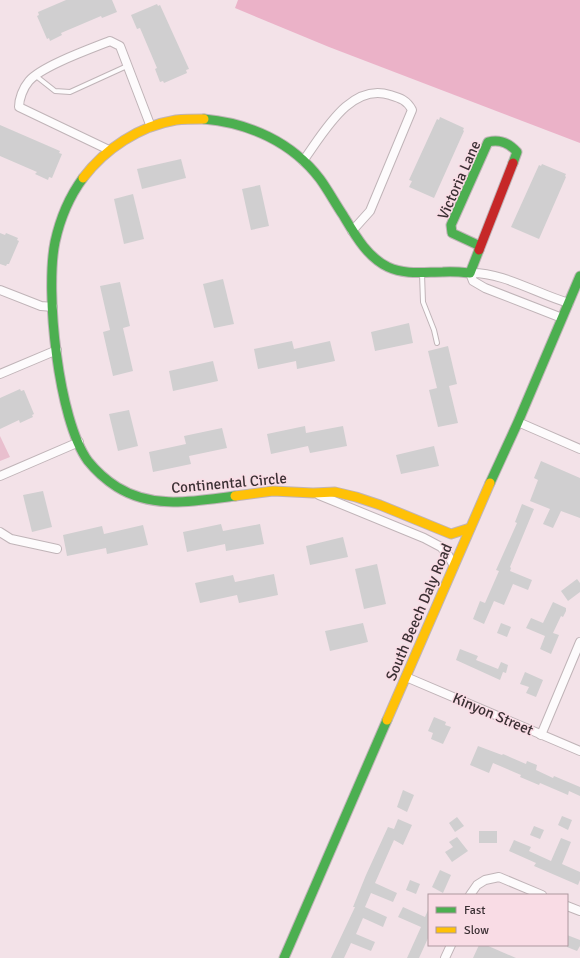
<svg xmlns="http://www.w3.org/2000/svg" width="580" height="958" viewBox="0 0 580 958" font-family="Signika,sans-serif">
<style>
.green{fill:#e9bfce}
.forest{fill:#ebb2c8}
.building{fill:#d0cfd0}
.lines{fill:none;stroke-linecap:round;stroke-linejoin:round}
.lane-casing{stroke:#c0b4b8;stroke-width:6}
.street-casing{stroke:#c0b4b8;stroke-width:10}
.fast-casing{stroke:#c0b4b8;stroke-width:11}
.slow-casing{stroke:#c0b4b8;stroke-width:11}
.jam-casing{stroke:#c0b4b8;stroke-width:11}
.lane{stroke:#fdfbfc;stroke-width:4}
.street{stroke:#fdfbfc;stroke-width:8}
.fast{stroke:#4caf50;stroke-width:9}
.slow{stroke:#ffc107;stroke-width:9}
.jam{stroke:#c62828;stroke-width:9}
.labels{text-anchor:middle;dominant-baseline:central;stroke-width:3;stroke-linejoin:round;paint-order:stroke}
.street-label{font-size:15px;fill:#3b3034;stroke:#f9dce5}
</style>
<rect width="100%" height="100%" fill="#f3e2e8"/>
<!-- green -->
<path class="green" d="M0,436L10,457L0,461Z"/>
<!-- forest -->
<path class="forest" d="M238,0H580V143L329,47L235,8Z"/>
<!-- building -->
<g class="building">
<path d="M66,0H112L117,12L102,18L101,16L61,33L62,35L50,41L49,38L47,39L37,16L39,15L38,12Z"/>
<path d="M157,4L158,6L160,5L189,69L186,70L187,73L164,83L163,81L160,82L155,69L157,68L140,28L137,29L131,15Z"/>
<path d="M440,117L464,128L463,130L464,131L434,198L409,187L412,181L409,180L437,119L439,120Z"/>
<path d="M0,125L60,151L59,153L62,154L52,178L49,177L48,180L35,174L37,172L0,156Z"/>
<path d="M181,159L186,178L142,189L137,169Z"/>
<path d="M542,164L566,174L565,176L566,177L539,239L511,227L539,165L541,166Z"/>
<path d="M260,185L269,226L251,230L242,189Z"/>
<path d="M133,194L144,239L124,244L114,199Z"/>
<path d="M0,233L5,235L6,233L18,238L17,240L19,241L9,264H7L6,266L0,264Z"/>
<path d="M223,279L234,324L214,328L203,284Z"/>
<path d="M120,282L130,326L123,328L133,371L113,376L103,332L110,330L100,286Z"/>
<path d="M409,323L413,343L375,351L371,332Z"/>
<path d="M292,341L294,349L330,341L335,361L297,369L296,361L258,369L254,349Z"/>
<path d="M448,346L457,384L449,386L458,423L438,427L429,390L437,388L428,351Z"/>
<path d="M213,361L218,381L173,391L169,371Z"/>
<path d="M20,389L21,391L24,390L34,414L32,415L33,417L20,423L19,420L0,429V398Z"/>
<path d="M129,410L138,446L118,451L109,414Z"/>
<path d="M305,426L306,433L343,426L347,446L310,453L308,446L271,454L267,434Z"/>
<path d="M222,428L227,448L189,456L191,464L153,472L149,452L186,444L184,436Z"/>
<path d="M434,446L439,466L401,474L396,455Z"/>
<path d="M541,461L580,478V518L561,511L553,528L543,524L550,509L530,501L538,480L534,478Z"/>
<path d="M43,491L52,527L32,532L23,495Z"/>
<path d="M522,504L534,509L510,567L511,568L510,571L532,580L528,590L513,584L504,605L494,601L484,624L473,619L480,601L485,603L499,571L496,570L517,523L515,522Z"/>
<path d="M221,524L223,531L260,524L264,544L226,551L225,544L187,552L183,532Z"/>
<path d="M143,525L148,545L107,554L106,548L67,556L63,535L102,526L104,534Z"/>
<path d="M343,537L348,557L310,565L306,546Z"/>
<path d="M377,564L386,604L364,609L355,569Z"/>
<path d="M274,574L278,595L239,603L237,595L200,603L195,583L233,575L235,582Z"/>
<path d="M577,579L580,583V592L568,601L561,591Z"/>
<path d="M553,602L566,608V611L563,617L561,616L553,633L559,635L551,654L540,649L545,636L526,628L531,618L543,623Z"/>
<path d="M363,623L368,642L330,651L325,631Z"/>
<path d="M501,623L511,627L507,637L497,633Z"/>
<path d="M460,649L478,656L476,660L498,669L501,662L508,665L506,673L503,672L500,680L456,660Z"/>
<path d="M525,672L543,680L536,697L526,693L529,687L520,684Z"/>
<path d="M434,717L446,722L445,725L451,727L443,744L431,739L433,733L428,731Z"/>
<path d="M478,746L502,755L503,754L526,764L527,761L537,765L536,770L553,778L554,776L580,787V796L569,791L568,795L540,783L539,785L520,777L521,775L493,763L489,773L470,765Z"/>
<path d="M403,790L414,795L407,812L397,807Z"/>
<path d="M562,816L572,820L568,830L558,825Z"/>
<path d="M457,817L464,826L455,832L449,823Z"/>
<path d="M398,819L412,825L403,845L394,840L375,883L397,893L393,902L371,893L365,907L387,917L383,927L363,918L356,934L375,942L371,951L351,943L344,958H331L355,907H353L366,875L388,827L394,829Z"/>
<path d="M534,826L544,830L540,839L530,835Z"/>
<rect x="479" y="831" width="18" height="12"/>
<path d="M457,837L468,851L452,862L445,852L453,847L449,842Z"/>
<path d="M561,838L571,842L562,864L580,872V880L578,885L534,866L536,863L509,851L514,840L531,847L529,851L551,861Z"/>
<path d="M440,870L451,875L443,893L432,887Z"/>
<path d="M410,880L420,884L416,894L406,890Z"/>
<path d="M403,907L425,917L429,908V936L419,958H407L421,927L398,917Z"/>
<path d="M567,935L580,940V946L577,951L567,947Z"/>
<path d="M479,945H486L516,958H473Z"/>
</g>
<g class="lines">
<!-- lane casing -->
<g class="lane-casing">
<g id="lane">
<path d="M36,76L55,91L70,92L127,66"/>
<path d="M422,274L423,302L434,330L437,343"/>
</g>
</g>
<!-- street casing -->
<g class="street-casing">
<g id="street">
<path d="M109,150L19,107C19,99 23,88 29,81C42,66 90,49 110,41L120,46L151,127"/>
<path d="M303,161C323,134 350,82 390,95C400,98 407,100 412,110L370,211L352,231"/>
<path d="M0,290L41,306L53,307"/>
<path d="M562,318L485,288L473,281L470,273C503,272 537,294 569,303"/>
<path d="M0,374L57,350"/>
<path d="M518,422L580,449"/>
<path d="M0,476L79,442"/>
<path d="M319,495L424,538L441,547L448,555L454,566"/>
<path d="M0,532L11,539L57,549"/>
<path d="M406,677L580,751"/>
<path d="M541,735L580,642"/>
<path d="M470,895L477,885L485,880L499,877L542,895"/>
<path d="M567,906L580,911"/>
<path d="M445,958L451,945"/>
</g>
</g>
<!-- fast casing -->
<g class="fast-casing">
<g id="fast">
<path d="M204,119C249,123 292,142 320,179C328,190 335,203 343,215C355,235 367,257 388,267C405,275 424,272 443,272C452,271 461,272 470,273L479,250"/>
<path d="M83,178C69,197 60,219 55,242C45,291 58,420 88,461C96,471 106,480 117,487C154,510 195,501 235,496"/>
<path d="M480,246L452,233L451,225L488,142C499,139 509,143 517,152L513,163"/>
<path d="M490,483L518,422L580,276"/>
<path d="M284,958L387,720"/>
</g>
</g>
<!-- slow casing -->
<g class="slow-casing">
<g id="slow">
<path d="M83,178C105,149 139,126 176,120C185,119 195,119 204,119"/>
<path d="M235,496L273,491L313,493L335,492L356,497L380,505L451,534L470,528"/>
<path d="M387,720L490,483"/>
</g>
</g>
<!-- jam casing -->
<g class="jam-casing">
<path id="jam" d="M479,250L513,163"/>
</g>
<!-- lane -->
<use href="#lane" class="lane"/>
<!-- street -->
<use href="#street" class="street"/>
<!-- fast -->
<use href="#fast" class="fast"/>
<!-- slow -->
<use href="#slow" class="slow"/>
<!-- jam -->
<use href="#jam" class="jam"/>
</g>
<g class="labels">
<!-- street labels -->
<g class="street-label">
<text transform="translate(459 180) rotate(-66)">Victoria Lane</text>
<text transform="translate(229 483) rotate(-5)">Continental Circle</text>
<text transform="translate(419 612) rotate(-67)">South Beech Daly Road</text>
<text transform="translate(493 714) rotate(23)">Kinyon Street</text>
</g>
</g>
<!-- legend -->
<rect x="428" y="894" width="140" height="52" fill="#f9dce5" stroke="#ad979e"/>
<rect x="436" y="907" width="20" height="6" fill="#4caf50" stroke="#ad979e"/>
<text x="464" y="914" font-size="12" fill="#3b3034">Fast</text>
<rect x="436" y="927" width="20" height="6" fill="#ffc107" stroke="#ad979e"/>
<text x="464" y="934" font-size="12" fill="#3b3034">Slow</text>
</svg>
